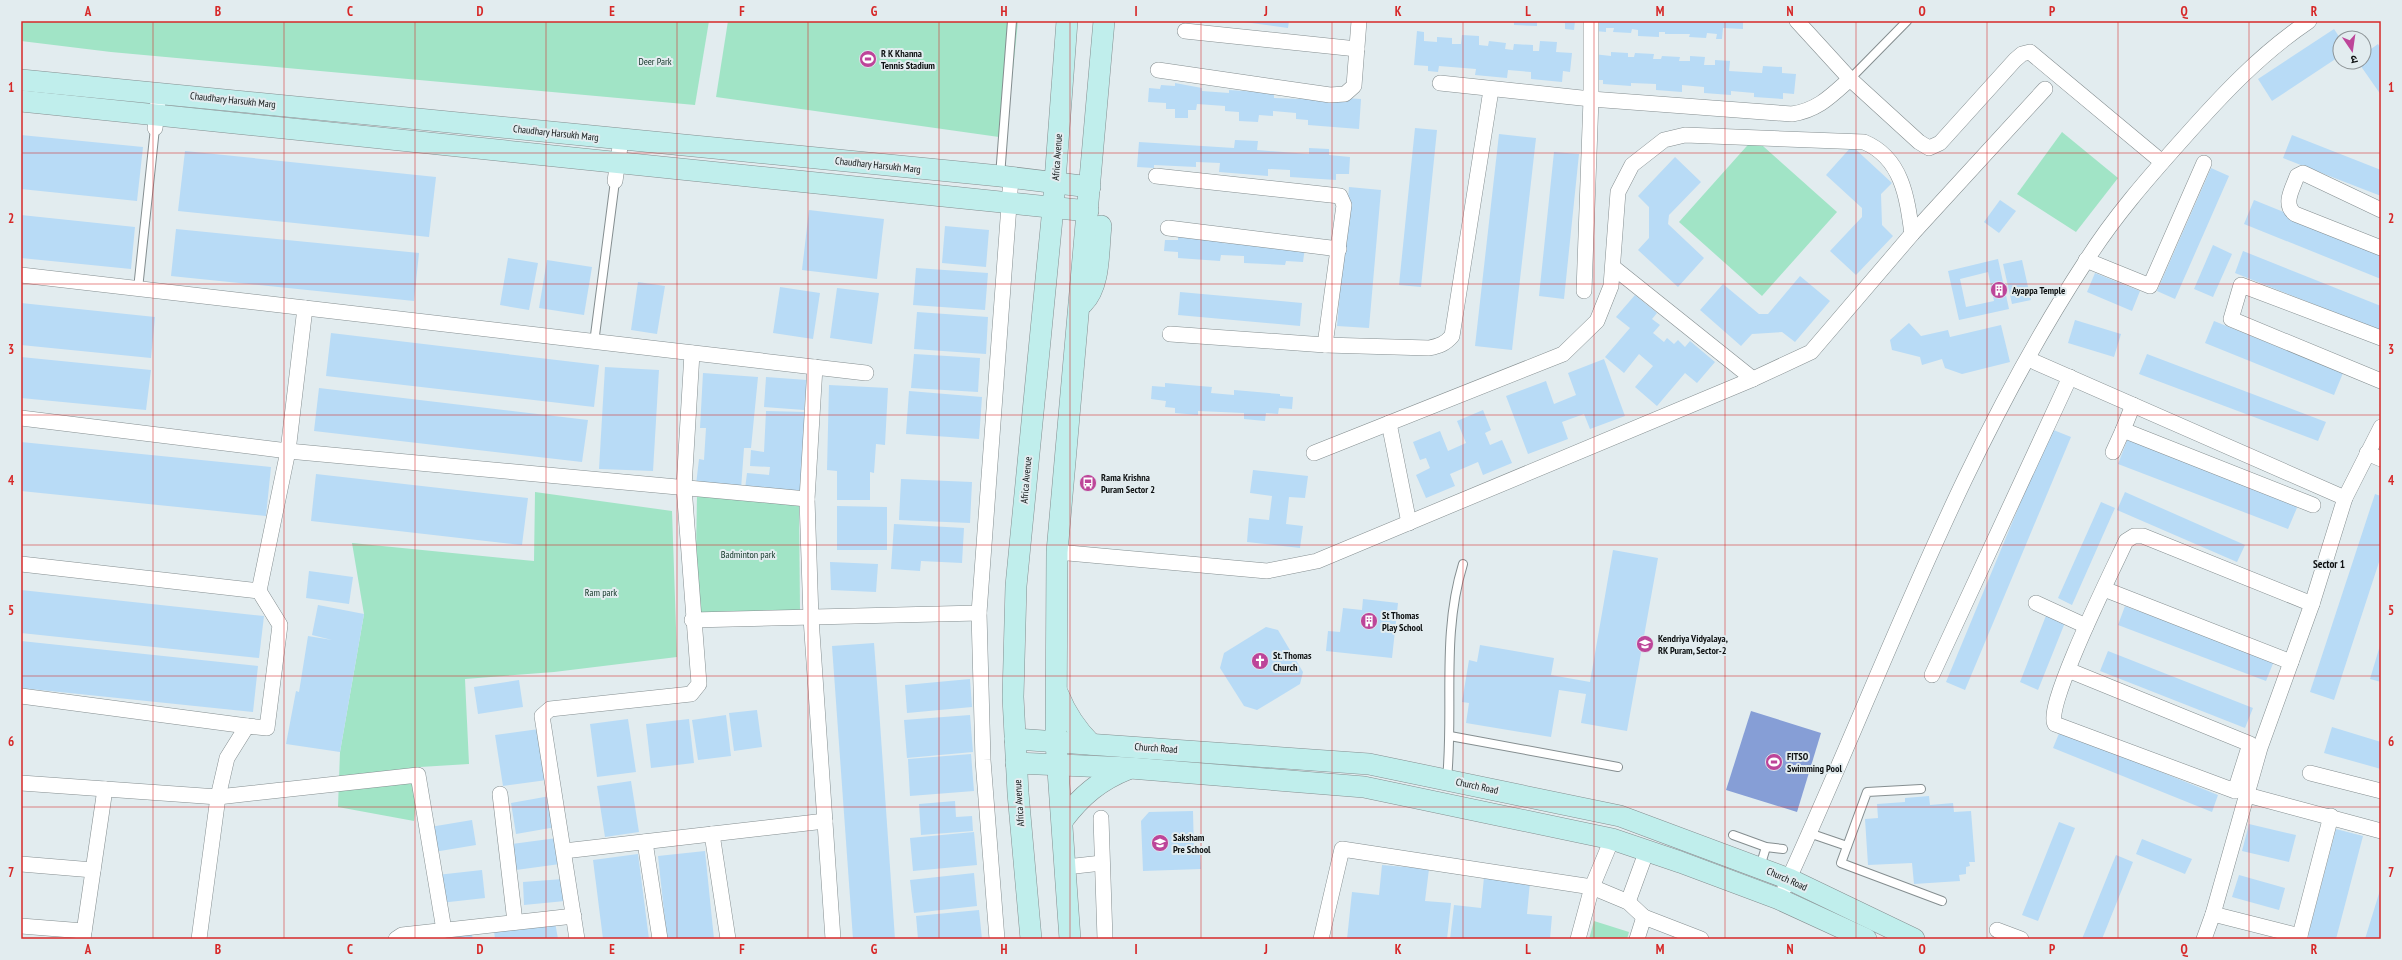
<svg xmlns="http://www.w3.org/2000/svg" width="2402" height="960" viewBox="0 0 2402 960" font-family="'PT Sans Narrow','Noto Sans Devanagari',sans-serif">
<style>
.green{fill:#a1e4c6}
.water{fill:#869ed6}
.building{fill:#b8dbf6;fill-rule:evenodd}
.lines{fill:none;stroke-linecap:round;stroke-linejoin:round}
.lane-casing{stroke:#858e90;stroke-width:10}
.street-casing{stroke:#858e90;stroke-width:16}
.secondary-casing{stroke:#858e90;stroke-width:22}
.lane{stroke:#fff;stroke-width:8}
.street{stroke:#fff;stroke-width:15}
.secondary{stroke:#c0eeec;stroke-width:21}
.grid{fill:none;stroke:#d62828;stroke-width:1;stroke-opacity:0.55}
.labels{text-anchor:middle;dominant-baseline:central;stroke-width:4;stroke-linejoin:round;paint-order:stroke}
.poi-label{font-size:10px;font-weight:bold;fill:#0e1112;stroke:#e2ecef;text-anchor:start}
.park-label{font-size:10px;fill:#123326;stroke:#e2ecef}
.street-label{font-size:10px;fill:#0e1112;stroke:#e2ecef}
.neighbourhood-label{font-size:11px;font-weight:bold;fill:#0e1112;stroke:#e2ecef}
.neatline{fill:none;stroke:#d62828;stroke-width:1.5}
.grid-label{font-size:13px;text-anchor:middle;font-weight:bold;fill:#d62828}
</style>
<rect width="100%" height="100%" fill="#e2ecef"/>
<!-- green -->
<g class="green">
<path d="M21,21H709L695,105L111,52L21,41Z"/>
<path d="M728,21H1018L1006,138L716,97Z"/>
<path d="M2062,132L2118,178L2076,232L2017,194Z"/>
<path d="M1754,138L1837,212L1762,296L1679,222Z"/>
<path d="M535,492L672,511L677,657L554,672L465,679L469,764L420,767L414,821L338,807L340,752L364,614L352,543L534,561Z"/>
<path d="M697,495L799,504L800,610L695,613Z"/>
<path d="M1594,921L1629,932L1627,939H1589Z"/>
</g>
<!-- water -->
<path class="water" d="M1751,711L1821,733L1797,812L1726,790Z"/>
<!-- building -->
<g class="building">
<path d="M1236,21H1289L1288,28Z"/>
<path d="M1514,21H1537V26L1514,25Z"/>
<path d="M1547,21H1575L1574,30L1565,29V23Z"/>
<path d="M1596,21H1743V29L1723,28L1722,39H1716L1717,34L1707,33L1706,38L1689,37L1690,34H1665V32H1659V37L1638,36V30L1632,29L1631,33L1613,32L1614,28H1606V32L1595,31Z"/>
<path d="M2334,29L2340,38V56L2272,101L2258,79Z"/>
<path d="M1417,31L1424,32V41L1437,42V37L1452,38V44H1461L1462,35L1479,36V45L1488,46L1489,41L1506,43L1505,49L1513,50L1514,44L1533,45V51H1539L1540,41L1557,42L1556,52L1572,53L1570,72L1563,71L1562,82L1531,79V72L1508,70L1507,78L1475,75L1476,69L1439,66L1438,72L1428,71V66L1414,65Z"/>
<path d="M2378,44L2381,49V95L2358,62H2364V54Z"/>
<path d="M1611,52L1628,53V57H1634L1635,53L1654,54L1653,59H1661L1662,56L1680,57L1679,61H1690V56L1705,57L1704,65H1715V60L1730,61L1729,71L1762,73L1763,66L1782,67V73L1796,74L1794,94L1783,93V99L1754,97V93L1731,91V95L1704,93V87L1682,85V92L1656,90V84L1631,83V86L1603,84V80H1591L1593,54L1611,56Z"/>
<path d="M1175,83L1202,88V91L1229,93V90L1274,93V98L1299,99V95L1361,99L1359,129L1308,125V120L1296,119V113L1273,111V116L1259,115L1258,122L1239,121V112L1225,111V106L1197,104L1196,110H1188V118H1175V109H1166V103L1148,102L1149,88L1160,89L1161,85L1175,86Z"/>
<path d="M1415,128L1437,130L1421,287L1399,285Z"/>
<path d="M1499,134L1536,138L1512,350L1475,346Z"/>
<path d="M21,135L143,147L137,201L21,189Z"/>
<path d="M2292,135L2381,170V196L2283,158Z"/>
<path d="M1235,140L1258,141L1257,150L1309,154V148L1329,149V155L1350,157L1349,174H1336V180L1290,177V170L1268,169V176L1219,172L1220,163L1196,162V167L1154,165V168L1137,167L1139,142L1234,148Z"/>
<path d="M1852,146L1892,183L1881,194L1882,225L1893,236L1856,275L1830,251L1862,217V208L1826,175Z"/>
<path d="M185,151L436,177L429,237L178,211Z"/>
<path d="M1554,152L1579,154L1564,299L1539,296Z"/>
<path d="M1675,157L1701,182L1669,215L1668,224L1704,258L1678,287L1638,250L1649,238V207L1638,196Z"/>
<path d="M2211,168L2229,176L2175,299L2157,291Z"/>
<path d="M1349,187L1381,190L1369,328L1337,326Z"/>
<path d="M2000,200L2016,211L1999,233L1984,222Z"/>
<path d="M2254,200L2381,251V279L2244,224Z"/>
<path d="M809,210L884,219L877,279L802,270Z"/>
<path d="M21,215L135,227L131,269L21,258Z"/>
<path d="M945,226L989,230L986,267L942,263Z"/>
<path d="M176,229L419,253L414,301L171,276Z"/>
<path d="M1178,235L1222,238V243L1305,247L1303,262L1286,261L1285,265L1244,263V256L1221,255L1220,261L1178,258V252L1164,251L1165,240H1178Z"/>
<path d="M2213,245L2232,254L2213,297L2194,289Z"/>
<path d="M2243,251L2381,306V331L2235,273Z"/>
<path d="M508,258L538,263L529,310L500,305Z"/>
<path d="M1998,259L2009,309L1959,320L1948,271ZM1988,272L1994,301L1966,307L1960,279Z"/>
<path d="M547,260L592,267L584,315L539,308Z"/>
<path d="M2022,260L2031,300L2012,304L2003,264Z"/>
<path d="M916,268L988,273L985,310L913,305Z"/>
<path d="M2095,273L2140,291L2132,311L2087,292Z"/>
<path d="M1800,276L1830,301L1795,342L1782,332L1752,334L1741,346L1700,310L1723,284L1759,314H1768Z"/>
<path d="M638,282L665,286L657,334L631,330Z"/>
<path d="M780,287L820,293L813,339L773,333Z"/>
<path d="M837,288L879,293L872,344L830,338Z"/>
<path d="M1180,292L1302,303L1300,326L1178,315Z"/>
<path d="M1635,295L1657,313L1652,319L1660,325L1653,333L1664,342L1667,338L1674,344L1678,340L1685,347L1690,341L1715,362L1697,383L1685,373L1657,406L1635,387L1653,366L1639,354L1624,373L1605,357L1630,328L1616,317Z"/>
<path d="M21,303L155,317L151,358L21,345Z"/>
<path d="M917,312L988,317L986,354L914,349Z"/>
<path d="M2075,320L2121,334L2114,357L2068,343Z"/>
<path d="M2214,321L2343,373L2334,395L2205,343Z"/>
<path d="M1909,323L1921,336L1948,330L1950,337L2001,325L2010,362L1962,374L1945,368L1942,359L1922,365L1920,357L1892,350L1890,340Z"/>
<path d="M331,333L599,365L594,407L326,376Z"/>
<path d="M914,354L980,358L978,392L911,388Z"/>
<path d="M2147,354L2326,422L2318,441L2139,374Z"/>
<path d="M21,357L151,370L146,410L21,398Z"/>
<path d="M1604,359L1625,416L1590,429L1584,414L1562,422L1568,439L1528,454L1506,396L1546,381L1554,404L1576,395L1568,373Z"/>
<path d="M605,367L659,370L653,471L599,469Z"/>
<path d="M703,373L758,377L751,448H744L741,489L696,485L699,459L704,460L706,428H700Z"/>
<path d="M766,377L807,380L804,410L764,407Z"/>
<path d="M1165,383L1212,387L1211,393L1234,395V390L1280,394V396L1293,397L1292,409L1279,408L1278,414L1266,413L1265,421L1244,419V413L1198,411V415L1175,413V408L1165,407L1166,401L1151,399L1152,386L1165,387Z"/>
<path d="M829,385L888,388L885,445L876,444L874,473L870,472V500H837V471L827,470Z"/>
<path d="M319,388L588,420L582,462L314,431Z"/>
<path d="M909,391L982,397L979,439L906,434Z"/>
<path d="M1483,410L1491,430L1485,433L1490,445L1502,440L1512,463L1483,475L1478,462L1450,474L1455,486L1426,498L1416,475L1430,468L1426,458L1420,460L1413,442L1440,431L1448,451L1466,443L1457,421Z"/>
<path d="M766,411L807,412L803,494L745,489L747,473L769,475L770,467L750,466L751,450L764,452Z"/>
<path d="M2051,429L2071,437L1965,690L1946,682Z"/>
<path d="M2128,438L2299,503L2288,529L2118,464Z"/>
<path d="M21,442L271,467L266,516L21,491Z"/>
<path d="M1253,470L1308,476L1305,498L1289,497L1286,524L1303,526L1300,548L1247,542L1249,518L1269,520L1272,496L1250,493Z"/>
<path d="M316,474L528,498L522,545L311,521Z"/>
<path d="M901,479L972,482L970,523L899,520Z"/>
<path d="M2125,492L2245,545L2237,562L2117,510Z"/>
<path d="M2375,494L2381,496V556L2334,700L2310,692Z"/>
<path d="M2101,502L2115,508L2072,605L2058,598Z"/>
<path d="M837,506L887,507V550H837Z"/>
<path d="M894,524L964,528L962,563L921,561L920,571L891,569Z"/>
<path d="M1613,550L1658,558L1627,731L1581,723L1586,694L1559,690L1551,737L1466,723L1469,703L1462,702L1469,660L1477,662L1480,645L1554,658L1551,675L1590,682Z"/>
<path d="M830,562L878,564L876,592L831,590Z"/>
<path d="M309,571L353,577L349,604L306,598Z"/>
<path d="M21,590L264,616L259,658L21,633Z"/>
<path d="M1363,599L1398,603L1392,658L1326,651L1328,631L1340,632L1343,608L1362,610Z"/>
<path d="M318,605L364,614L340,752L286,744L296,691L299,692L308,636L332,640L312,635Z"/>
<path d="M2125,606L2274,661L2266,681L2118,625Z"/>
<path d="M2047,613L2066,620L2038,690L2020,682Z"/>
<path d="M1266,627L1278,630L1303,672L1300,684L1257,710L1244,706L1220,668L1224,653Z"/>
<path d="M21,641L258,666L253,712L21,688Z"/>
<path d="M2381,642V682L2370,679Z"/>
<path d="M874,643L880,723L895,939H853L832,646Z"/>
<path d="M2108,651L2253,708L2245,728L2100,671Z"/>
<path d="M970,679L972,707L907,713L905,685Z"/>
<path d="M519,680L523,707L478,714L474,687Z"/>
<path d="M757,710L762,747L734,751L729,713Z"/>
<path d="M726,715L731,756L698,760L692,720Z"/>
<path d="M970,715L973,752L907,758L904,720Z"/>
<path d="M628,719L636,772L597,777L590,724Z"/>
<path d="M689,719L694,763L651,768L646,724Z"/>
<path d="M2332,727L2381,742V769L2324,753Z"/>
<path d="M539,729L547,780L503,786L495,735Z"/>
<path d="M2060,731L2218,795L2212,812L2053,748Z"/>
<path d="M971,754L974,791L910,796L908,759Z"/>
<path d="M631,781L639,832L605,837L597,786Z"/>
<path d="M550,796L556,827L516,834L511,803Z"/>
<path d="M1929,796L1930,805L1953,803L1954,812L1971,811L1975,862H1969L1970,866L1966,867V874L1959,875L1960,881L1914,884L1912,863L1868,865L1865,819L1878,818L1877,804L1905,802V798Z"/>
<path d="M955,801L956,817L972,816L973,831L921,835L919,804Z"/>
<path d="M1193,811L1194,852L1200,851L1201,869L1143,871L1141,821L1149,812Z"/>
<path d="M472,820L476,845L434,852L430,827Z"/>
<path d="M2059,822L2075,828L2038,921L2022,915Z"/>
<path d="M2249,824L2296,835L2289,862L2242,851Z"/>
<path d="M2336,829L2363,836L2336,939H2307Z"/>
<path d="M974,832L977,865L913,871L910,838Z"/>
<path d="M557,838L560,864L516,870L512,844Z"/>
<path d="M2142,839L2192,859L2185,874L2136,854Z"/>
<path d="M705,851L714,939H667L658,856Z"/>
<path d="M638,854L649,939H603L593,860Z"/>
<path d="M2116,855L2133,862L2102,939H2082Z"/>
<path d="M1382,865L1429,869L1425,901L1451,903L1447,939H1347L1352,892L1379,895Z"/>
<path d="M482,870L485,898L440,903L437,875Z"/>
<path d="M974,873L977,906L914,913L910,880Z"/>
<path d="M2239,875L2285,888L2279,910L2232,897Z"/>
<path d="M1484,877L1530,882L1527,914L1552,916L1550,939H1450L1454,905L1481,908Z"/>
<path d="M563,879L565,901L524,905L523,882Z"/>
<path d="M2381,887V939H2365Z"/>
<path d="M979,910L982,939H918L916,916Z"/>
<path d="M555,922L558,939H495L494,931Z"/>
<path d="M471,932L473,939H438V938Z"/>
</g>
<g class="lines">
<!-- lane casing -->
<g class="lane-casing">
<g id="lane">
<path d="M1850,79L1907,21"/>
<path d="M1000,176L1012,21"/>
<path d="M138,289L155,128"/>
<path d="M594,343L615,181"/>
<path d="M1450,736L1618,767"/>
<path d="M1447,779C1454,707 1441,635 1463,564"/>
<path d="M1921,789L1867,792L1841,863L1942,901"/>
<path d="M1809,833L1847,846"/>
<path d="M1733,835L1766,847L1783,849"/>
<path d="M1760,867L1766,847"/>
</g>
</g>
<!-- street casing -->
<g class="street-casing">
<g id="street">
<path d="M1797,21L1850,79L1919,142L1929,148L1940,143L2015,60L2022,54L2030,52L2162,162"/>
<path d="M1185,31L1357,49"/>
<path d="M1158,70L1330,95L1345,94L1354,86L1359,21"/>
<path d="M1440,83L1591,99L1792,114C1818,110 1831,96 1850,79"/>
<path d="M155,128L159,92"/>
<path d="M1156,176L1340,196L1344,205L1325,345"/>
<path d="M615,181L621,140"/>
<path d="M2381,210L2303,173L2297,176C2293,188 2282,204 2295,214L2381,248"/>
<path d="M1168,228L1339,249"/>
<path d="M2086,260L2150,286L2204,163"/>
<path d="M1613,267L1753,379"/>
<path d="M21,275L866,373"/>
<path d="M1584,291L1591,99V21"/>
<path d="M1170,334L1325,345L1429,348C1439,346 1445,344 1452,336L1491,90"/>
<path d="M2381,338L2241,285L2231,319L2381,381"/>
<path d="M2028,359L2345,498"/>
<path d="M815,367L807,499L811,618L833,939"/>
<path d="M2133,405L2123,430L2313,505"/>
<path d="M21,418L288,451L807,499"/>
<path d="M1389,423L1409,523"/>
<path d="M2113,452L2123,430"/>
<path d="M1314,453L1563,354L1597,321L1611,286L1618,192L1632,165L1664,140L1685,135L1864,142C1902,158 1907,197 1912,234"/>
<path d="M2367,453L2381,459"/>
<path d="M1057,552L1267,571L1317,561L1753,379L1811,352L1912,234L2045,89"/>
<path d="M21,564L259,591"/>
<path d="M2104,589L2291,662"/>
<path d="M2036,603L2086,626"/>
<path d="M692,620L979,613"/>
<path d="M2068,670L2250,744L2235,791L2055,724C2043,709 2115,565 2126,541L2134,536H2143L2312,604"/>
<path d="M1932,675L2070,377"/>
<path d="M21,696L247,726"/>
<path d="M2310,773L2381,791"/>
<path d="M21,783L218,797L418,775L444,930"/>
<path d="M500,794L515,922"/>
<path d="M2247,795L2381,831"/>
<path d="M1101,818L1105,939"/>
<path d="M712,834L728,939"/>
<path d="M645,842L660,939"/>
<path d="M564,851L825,821"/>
<path d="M21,864L93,870"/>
<path d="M1066,867L1102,863"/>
<path d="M1785,887C1882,676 1958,456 2086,261C2113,218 2148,178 2182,140C2221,96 2260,54 2309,21"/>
<path d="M1628,902L1647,850"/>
<path d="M2213,914L2300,936"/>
<path d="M21,926L84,931"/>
<path d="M1997,930L2021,939"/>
<path d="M83,939L105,789"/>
<path d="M199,939L218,797L227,758L247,726L267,728L280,625L259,591L288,451L305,308"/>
<path d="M396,939L402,935L574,916"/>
<path d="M577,939L542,716L550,709L691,694L699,684L684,487L692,353"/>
<path d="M997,939L983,760L979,613L1011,178"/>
<path d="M1321,939L1342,849L1592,887L1628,902L1644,917"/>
<path d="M1578,939L1592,887L1612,839"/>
<path d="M1637,939L1644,917L1701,939"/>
<path d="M2204,939L2213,914L2260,748L2312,604L2345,498L2381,427"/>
<path d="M2299,939L2331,816"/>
</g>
</g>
<!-- secondary casing -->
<g class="secondary-casing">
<g id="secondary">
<path d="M21,80L1000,176L1090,187"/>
<path d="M21,101L1088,211"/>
<path d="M1083,303C1101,285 1098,249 1101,226"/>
<path d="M1058,694C1066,714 1076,729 1091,744"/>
<path d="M1015,739L1369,764L1620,816L1789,879L1914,939"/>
<path d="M1016,763L1130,768L1364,787L1612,839L1680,862L1779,899L1866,939"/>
<path d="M1063,820C1081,796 1100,780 1128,769"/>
<path d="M1031,939L1018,793L1013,697L1016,586L1053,208L1067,21"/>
<path d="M1070,939L1056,742L1057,552L1104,21"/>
</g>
</g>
<!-- lane -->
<use href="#lane" class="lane"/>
<!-- street -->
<use href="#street" class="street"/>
<!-- secondary -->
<use href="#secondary" class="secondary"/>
</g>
<!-- grid -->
<path class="grid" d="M153,21V939M284,21V939M415,21V939M546,21V939M677,21V939M808,21V939M939,21V939M1070,21V939M1201,21V939M1332,21V939M1463,21V939M1594,21V939M1725,21V939M1856,21V939M1987,21V939M2118,21V939M2249,21V939M21,153H2381M21,284H2381M21,415H2381M21,545H2381M21,676H2381M21,807H2381"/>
<!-- icons -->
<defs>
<g id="stadium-disc" transform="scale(0.9)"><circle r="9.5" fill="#bd4599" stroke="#e2ecef"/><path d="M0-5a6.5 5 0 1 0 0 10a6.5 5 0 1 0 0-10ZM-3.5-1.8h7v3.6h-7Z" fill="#fff"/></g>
<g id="building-disc" transform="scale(0.9)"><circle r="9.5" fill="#bd4599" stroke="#e2ecef"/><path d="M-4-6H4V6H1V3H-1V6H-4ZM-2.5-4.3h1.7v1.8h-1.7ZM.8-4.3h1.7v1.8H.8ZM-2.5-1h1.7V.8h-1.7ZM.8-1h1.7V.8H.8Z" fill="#fff"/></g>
<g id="bus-disc" transform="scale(0.9)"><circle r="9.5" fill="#bd4599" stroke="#e2ecef"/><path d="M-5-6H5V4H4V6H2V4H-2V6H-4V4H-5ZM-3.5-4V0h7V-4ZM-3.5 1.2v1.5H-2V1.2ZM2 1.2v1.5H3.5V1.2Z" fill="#fff"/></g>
<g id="school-disc" transform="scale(0.9)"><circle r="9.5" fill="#bd4599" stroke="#e2ecef"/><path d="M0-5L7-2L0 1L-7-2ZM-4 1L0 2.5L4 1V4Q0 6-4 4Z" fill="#fff"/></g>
<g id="church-disc" transform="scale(0.9)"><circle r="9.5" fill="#bd4599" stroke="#e2ecef"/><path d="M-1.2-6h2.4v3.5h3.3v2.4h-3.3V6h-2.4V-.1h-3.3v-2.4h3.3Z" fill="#fff"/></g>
</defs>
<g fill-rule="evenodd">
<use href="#stadium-disc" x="868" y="59"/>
<use href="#building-disc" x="1999" y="290"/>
<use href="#bus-disc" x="1088" y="483"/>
<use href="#building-disc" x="1369" y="621"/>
<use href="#school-disc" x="1645" y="644"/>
<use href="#church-disc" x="1260" y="661"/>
<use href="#stadium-disc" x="1774" y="762"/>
<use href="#school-disc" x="1160" y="843"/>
</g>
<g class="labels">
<!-- poi labels -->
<g class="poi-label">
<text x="881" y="53">R K Khanna<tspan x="881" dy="12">Tennis Stadium</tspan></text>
<text x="2012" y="290">Ayappa Temple</text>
<text x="1101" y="477">Rama Krishna<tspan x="1101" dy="12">Puram Sector 2</tspan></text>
<text x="1382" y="615">St Thomas<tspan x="1382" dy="12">Play School</tspan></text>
<text x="1658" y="638">Kendriya Vidyalaya,<tspan x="1658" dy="12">RK Puram, Sector-2</tspan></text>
<text x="1273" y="655">St. Thomas<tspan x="1273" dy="12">Church</tspan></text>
<text x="1787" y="756">FITSO<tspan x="1787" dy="12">Swimming Pool</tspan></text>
<text x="1173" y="837">Saksham<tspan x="1173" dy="12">Pre School</tspan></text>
</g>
<!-- park labels -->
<g class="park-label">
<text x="655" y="61">Deer Park</text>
<text x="748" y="554">Badminton park</text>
<text x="601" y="592">Ram park</text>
</g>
<!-- street labels -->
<g class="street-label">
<text transform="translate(233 100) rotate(6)">Chaudhary Harsukh Marg</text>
<text transform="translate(556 133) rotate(6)">Chaudhary Harsukh Marg</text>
<text transform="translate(1057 157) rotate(-86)">Africa Avenue</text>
<text transform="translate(878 165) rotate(6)">Chaudhary Harsukh Marg</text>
<text transform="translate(1026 480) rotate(-85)">Africa Avenue</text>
<text transform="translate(1156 748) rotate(4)">Church Road</text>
<text transform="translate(1477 786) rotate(12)">Church Road</text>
<text transform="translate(1019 803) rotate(-94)">Africa Avenue</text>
<text transform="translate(1787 879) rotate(24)">Church Road</text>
</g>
<!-- neighbourhood labels -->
<g class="neighbourhood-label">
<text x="2329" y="564">Sector 1</text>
</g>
</g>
<!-- border -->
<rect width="2402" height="960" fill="none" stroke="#e2ecef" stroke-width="44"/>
<!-- north arrow -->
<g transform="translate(2352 50) rotate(167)"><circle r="19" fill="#e2ecef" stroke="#8d9497"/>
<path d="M0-3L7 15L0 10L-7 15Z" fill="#bd4599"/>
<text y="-6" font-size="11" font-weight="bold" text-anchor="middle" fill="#0e1112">उ</text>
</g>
<rect x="22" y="22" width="2358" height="916" class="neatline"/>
<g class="grid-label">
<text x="88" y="16">A</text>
<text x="218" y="16">B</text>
<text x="350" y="16">C</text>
<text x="480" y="16">D</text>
<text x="612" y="16">E</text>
<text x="742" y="16">F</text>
<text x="874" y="16">G</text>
<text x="1004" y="16">H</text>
<text x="1136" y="16">I</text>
<text x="1266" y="16">J</text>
<text x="1398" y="16">K</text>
<text x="1528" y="16">L</text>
<text x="1660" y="16">M</text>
<text x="1790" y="16">N</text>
<text x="1922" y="16">O</text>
<text x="2052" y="16">P</text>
<text x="2184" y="16">Q</text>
<text x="2314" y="16">R</text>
<text x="11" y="92">1</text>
<text x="2391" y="92">1</text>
<text x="11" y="223">2</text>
<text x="2391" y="223">2</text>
<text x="11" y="354">3</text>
<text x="2391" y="354">3</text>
<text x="11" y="485">4</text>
<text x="2391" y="485">4</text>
<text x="11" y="615">5</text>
<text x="2391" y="615">5</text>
<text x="11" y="746">6</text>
<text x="2391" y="746">6</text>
<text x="11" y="877">7</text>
<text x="2391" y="877">7</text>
<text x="88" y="954">A</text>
<text x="218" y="954">B</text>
<text x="350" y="954">C</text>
<text x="480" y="954">D</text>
<text x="612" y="954">E</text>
<text x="742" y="954">F</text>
<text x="874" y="954">G</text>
<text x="1004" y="954">H</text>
<text x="1136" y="954">I</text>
<text x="1266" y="954">J</text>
<text x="1398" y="954">K</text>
<text x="1528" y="954">L</text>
<text x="1660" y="954">M</text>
<text x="1790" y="954">N</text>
<text x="1922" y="954">O</text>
<text x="2052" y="954">P</text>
<text x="2184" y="954">Q</text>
<text x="2314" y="954">R</text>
</g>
</svg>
